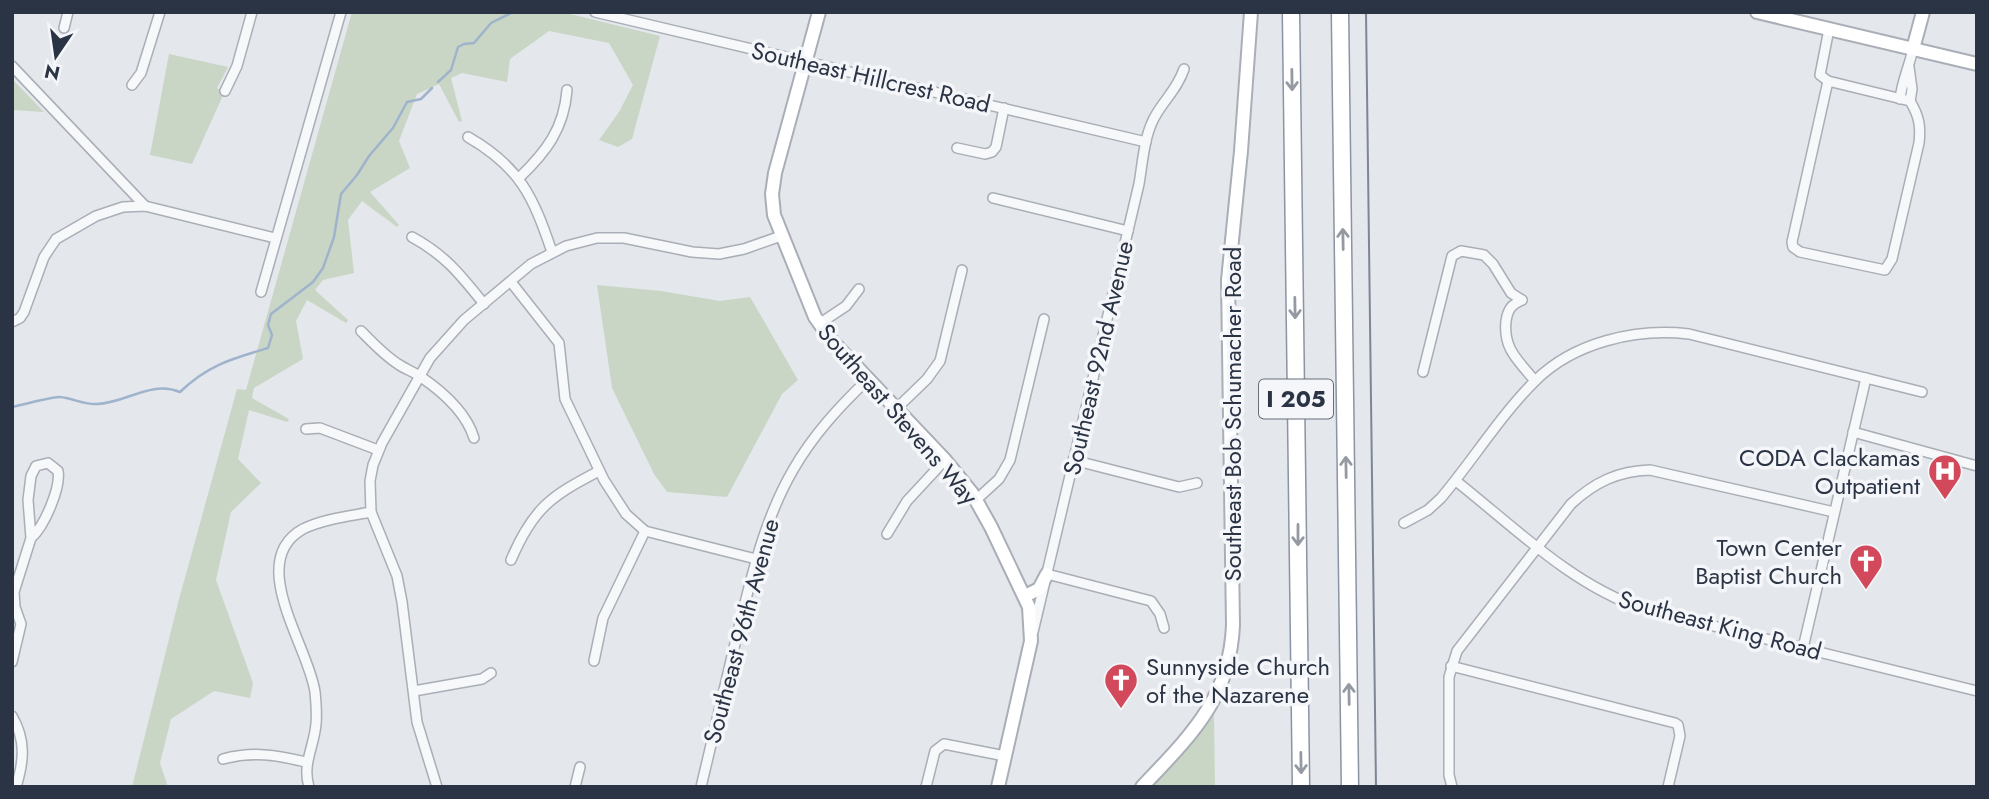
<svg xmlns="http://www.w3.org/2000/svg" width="1989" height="799" viewBox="0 0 1989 799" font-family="Jost,sans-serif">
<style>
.green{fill:#c9d6c5}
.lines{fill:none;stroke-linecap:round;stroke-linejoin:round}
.stream{stroke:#9fb4cc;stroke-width:2.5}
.street-casing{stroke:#a9aeb7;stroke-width:12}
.secondary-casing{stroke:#a9aeb7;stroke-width:16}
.highway-casing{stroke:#8b94a3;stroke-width:19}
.street{stroke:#f7f8fa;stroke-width:9}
.secondary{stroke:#fff;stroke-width:12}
.highway{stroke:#fff;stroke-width:16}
.tram{stroke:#7d8696;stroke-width:2}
.oneway{stroke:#959aa2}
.labels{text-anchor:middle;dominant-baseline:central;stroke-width:7;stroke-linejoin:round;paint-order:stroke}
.shield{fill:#f4f6f9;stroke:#676e7b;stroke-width:2}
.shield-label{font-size:23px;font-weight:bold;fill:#2b3445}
.street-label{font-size:24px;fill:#2b3445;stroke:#f4f6f9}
.poi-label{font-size:24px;fill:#2b3445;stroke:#f4f6f9;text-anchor:end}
</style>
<rect width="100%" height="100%" fill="#e4e7ec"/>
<!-- green -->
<g class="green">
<path d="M352,12H562L660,36L632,139L618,147L599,140L619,112L633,85L609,43L549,31L510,59L507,82L462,73L451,78L462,121L459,122L439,84L417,94L399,141L410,168L370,192L399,225L397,227L362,201L348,220L354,273L323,280L315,290L348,320L346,323L307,300L296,321L303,359L254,388L252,398L289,419L287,422L249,410L238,459L261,483L231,512L216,580L253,683L250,698L214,691L171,719L160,763L168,787H132L178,603L237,389L246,390Z"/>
<path d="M169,54L228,67L217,88L224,93L192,164L150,155Z"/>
<path d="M12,79L44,112L12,110Z"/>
<path d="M597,285L661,291L720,301L750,297L798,380L782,394L727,497L667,492L654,474L612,388Z"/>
<path d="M1214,715L1215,787H1151L1198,736Z"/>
</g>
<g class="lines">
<!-- stream -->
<g class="stream">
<path d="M438,82L451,70L458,47L464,44L474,43L491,23L513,12"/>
<path d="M12,407C21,405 55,396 60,397C72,398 84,405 97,404C127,403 150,380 180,392C208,365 231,359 268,348L272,335L268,325L271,314L313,282L323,268L334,237L341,194L357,175L369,156L393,128L407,102L421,99L432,88"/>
</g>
<!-- street casing -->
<g class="street-casing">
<g id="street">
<path d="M595,12L1146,142"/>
<path d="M64,28L68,12"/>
<path d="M12,66L145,206"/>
<path d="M1909,67L1912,89L1910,101"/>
<path d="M1828,81L1910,101C1919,116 1921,126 1919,143L1892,259L1885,270L1800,252L1793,247L1792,242Z"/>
<path d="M1828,81L1820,75L1829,29"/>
<path d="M132,85L141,73L160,12"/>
<path d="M225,91L237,66L252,12"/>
<path d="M1900,99C1902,81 1909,67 1913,49"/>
<path d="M468,137C520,167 533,196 552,252"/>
<path d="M957,148L985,154L992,152L996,147L1004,108"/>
<path d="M519,178C546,152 564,129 567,90"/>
<path d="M993,198L1128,231"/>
<path d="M412,237C445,255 460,274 484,304"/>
<path d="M511,282L559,343L565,399L604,480L626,514L645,531L756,559"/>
<path d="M261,292L341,12"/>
<path d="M1522,300C1511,305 1508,309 1506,321C1503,349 1518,360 1535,381"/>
<path d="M12,322L20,318L24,312L44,257L56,239L96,216L123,207L145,206L275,238"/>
<path d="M819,324L846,306L859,289"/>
<path d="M361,331C373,343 384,355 398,364C405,369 414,372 421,377C443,392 466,412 474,438"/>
<path d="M1423,372L1452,256L1461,251L1484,255L1493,264L1511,293L1522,300"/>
<path d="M896,409L927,379L940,361L962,270"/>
<path d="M306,429L320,428L378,450"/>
<path d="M1853,432L1977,466"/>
<path d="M1073,460L1179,487L1197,483"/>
<path d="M1456,481C1513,526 1572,585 1641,608L1977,691"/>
<path d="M976,500L999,479L1010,460L1044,319"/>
<path d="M1404,523L1428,510L1441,498C1473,460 1500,416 1535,381C1574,342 1636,328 1689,334L1922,392"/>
<path d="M887,534L907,501L945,460"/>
<path d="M511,560C533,508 551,496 599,471"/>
<path d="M1047,574L1151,601L1160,614L1164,628"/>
<path d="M1033,632L1139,184C1143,161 1144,133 1157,113C1167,97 1178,87 1184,69"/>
<path d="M1803,648L1866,378"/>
<path d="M594,661L603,618L645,531"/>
<path d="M12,662L21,624L15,607L14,592L31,538L28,500L31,476L36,466L48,463L58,471C61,488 44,527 31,538"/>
<path d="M1451,666L1675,723L1678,725L1680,736L1668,787"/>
<path d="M414,691L482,679L491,673"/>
<path d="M12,716C26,740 24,761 16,787"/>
<path d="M223,759C253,751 276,755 306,762"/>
<path d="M309,787C302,764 314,747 316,724C317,713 316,702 315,692C309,647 245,561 303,529C323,519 350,516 371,512"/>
<path d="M437,787L417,722L402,602L397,576L371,512L370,481L373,465L382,443L430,358L464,320L531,264L566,246L597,238H624L692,252L719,254L744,249L781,236"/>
<path d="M575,787L580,767"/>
<path d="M701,787C713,735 726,683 738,631C752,575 764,520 793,470C813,435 839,407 868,379"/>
<path d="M926,787L935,751L944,744L1005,756"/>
<path d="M1452,787L1449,775V677L1457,651L1571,504C1595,482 1618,471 1650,470L1834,512"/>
</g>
</g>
<!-- secondary casing -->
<g class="secondary-casing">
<g id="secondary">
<path d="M819,12L775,173L772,194L774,215L815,317L832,341L945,460L972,493L991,527L1029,607L1031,641L998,787"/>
<path d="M1757,12L1977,64"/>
<path d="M1913,49L1923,12"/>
<path d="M1025,596L1039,589L1047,574"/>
<path d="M1142,787C1190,736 1230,699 1233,625L1228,280L1241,151L1251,12"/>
</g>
</g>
<!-- highway casing -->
<g class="highway-casing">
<g id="highway">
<path d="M1291,12L1301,787"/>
<path d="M1340,12L1350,787"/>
</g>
</g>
<!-- street -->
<use href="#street" class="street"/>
<!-- secondary -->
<use href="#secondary" class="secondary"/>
<!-- highway -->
<use href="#highway" class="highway"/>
<!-- tram -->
<path class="tram" d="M1366,12L1376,787"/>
</g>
<!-- one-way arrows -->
<defs><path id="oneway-shaft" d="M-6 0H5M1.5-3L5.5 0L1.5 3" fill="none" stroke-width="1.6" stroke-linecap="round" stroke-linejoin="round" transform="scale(1.75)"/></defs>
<g class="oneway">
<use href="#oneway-shaft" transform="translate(1292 80) rotate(89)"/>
<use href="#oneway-shaft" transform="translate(1343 239) rotate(-91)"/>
<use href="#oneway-shaft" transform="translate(1295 308) rotate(89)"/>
<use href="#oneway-shaft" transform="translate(1346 467) rotate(-91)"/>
<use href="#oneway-shaft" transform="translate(1298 535) rotate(90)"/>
<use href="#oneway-shaft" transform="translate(1349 694) rotate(-91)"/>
<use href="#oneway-shaft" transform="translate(1301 763) rotate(89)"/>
</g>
<!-- icons -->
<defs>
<g id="hospital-pin" transform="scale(1.75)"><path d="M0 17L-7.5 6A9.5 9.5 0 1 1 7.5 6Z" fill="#d1495b" stroke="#f4f6f9"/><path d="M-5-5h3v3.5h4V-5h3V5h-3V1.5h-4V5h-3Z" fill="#fff"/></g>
<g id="church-pin" transform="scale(1.75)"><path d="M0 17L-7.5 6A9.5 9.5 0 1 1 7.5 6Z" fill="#d1495b" stroke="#f4f6f9"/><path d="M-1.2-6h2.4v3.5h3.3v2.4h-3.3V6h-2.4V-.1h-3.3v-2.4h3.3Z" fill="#fff"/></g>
</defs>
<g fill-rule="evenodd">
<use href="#hospital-pin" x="1945" y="471"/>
<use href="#church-pin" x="1866" y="561"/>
<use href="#church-pin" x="1121" y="680"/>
</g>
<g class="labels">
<!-- shield labels -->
<rect class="shield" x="1259" y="379.5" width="74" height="39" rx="5"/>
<g class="shield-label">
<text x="1296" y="399">I 205</text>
</g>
<!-- street labels -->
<g class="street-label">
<text transform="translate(871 77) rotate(13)">Southeast Hillcrest Road</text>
<text transform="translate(1098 358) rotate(-77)">Southeast 92nd Avenue</text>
<text transform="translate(898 414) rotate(49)">Southeast Stevens Way</text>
<text transform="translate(1232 414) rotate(-90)">Southeast Bob Schumacher Road</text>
<text transform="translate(1720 625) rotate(15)">Southeast King Road</text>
<text transform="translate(741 631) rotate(-75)">Southeast 96th Avenue</text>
</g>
<!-- poi labels -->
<g class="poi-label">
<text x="1920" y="457">CODA Clackamas<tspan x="1920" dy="28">Outpatient</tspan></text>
<text x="1842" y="547">Town Center<tspan x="1842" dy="28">Baptist Church</tspan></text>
<text x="1146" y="666" text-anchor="start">Sunnyside Church<tspan x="1146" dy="28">of the Nazarene</tspan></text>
</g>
</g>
<!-- border -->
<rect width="1989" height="799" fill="none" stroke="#2b3445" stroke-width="28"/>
<!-- north arrow -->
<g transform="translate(56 56) rotate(193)" stroke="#f4f6f9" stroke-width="5" paint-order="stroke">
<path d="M0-5L12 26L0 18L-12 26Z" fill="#2b3445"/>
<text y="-10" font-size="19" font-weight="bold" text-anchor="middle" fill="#2b3445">N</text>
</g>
</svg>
